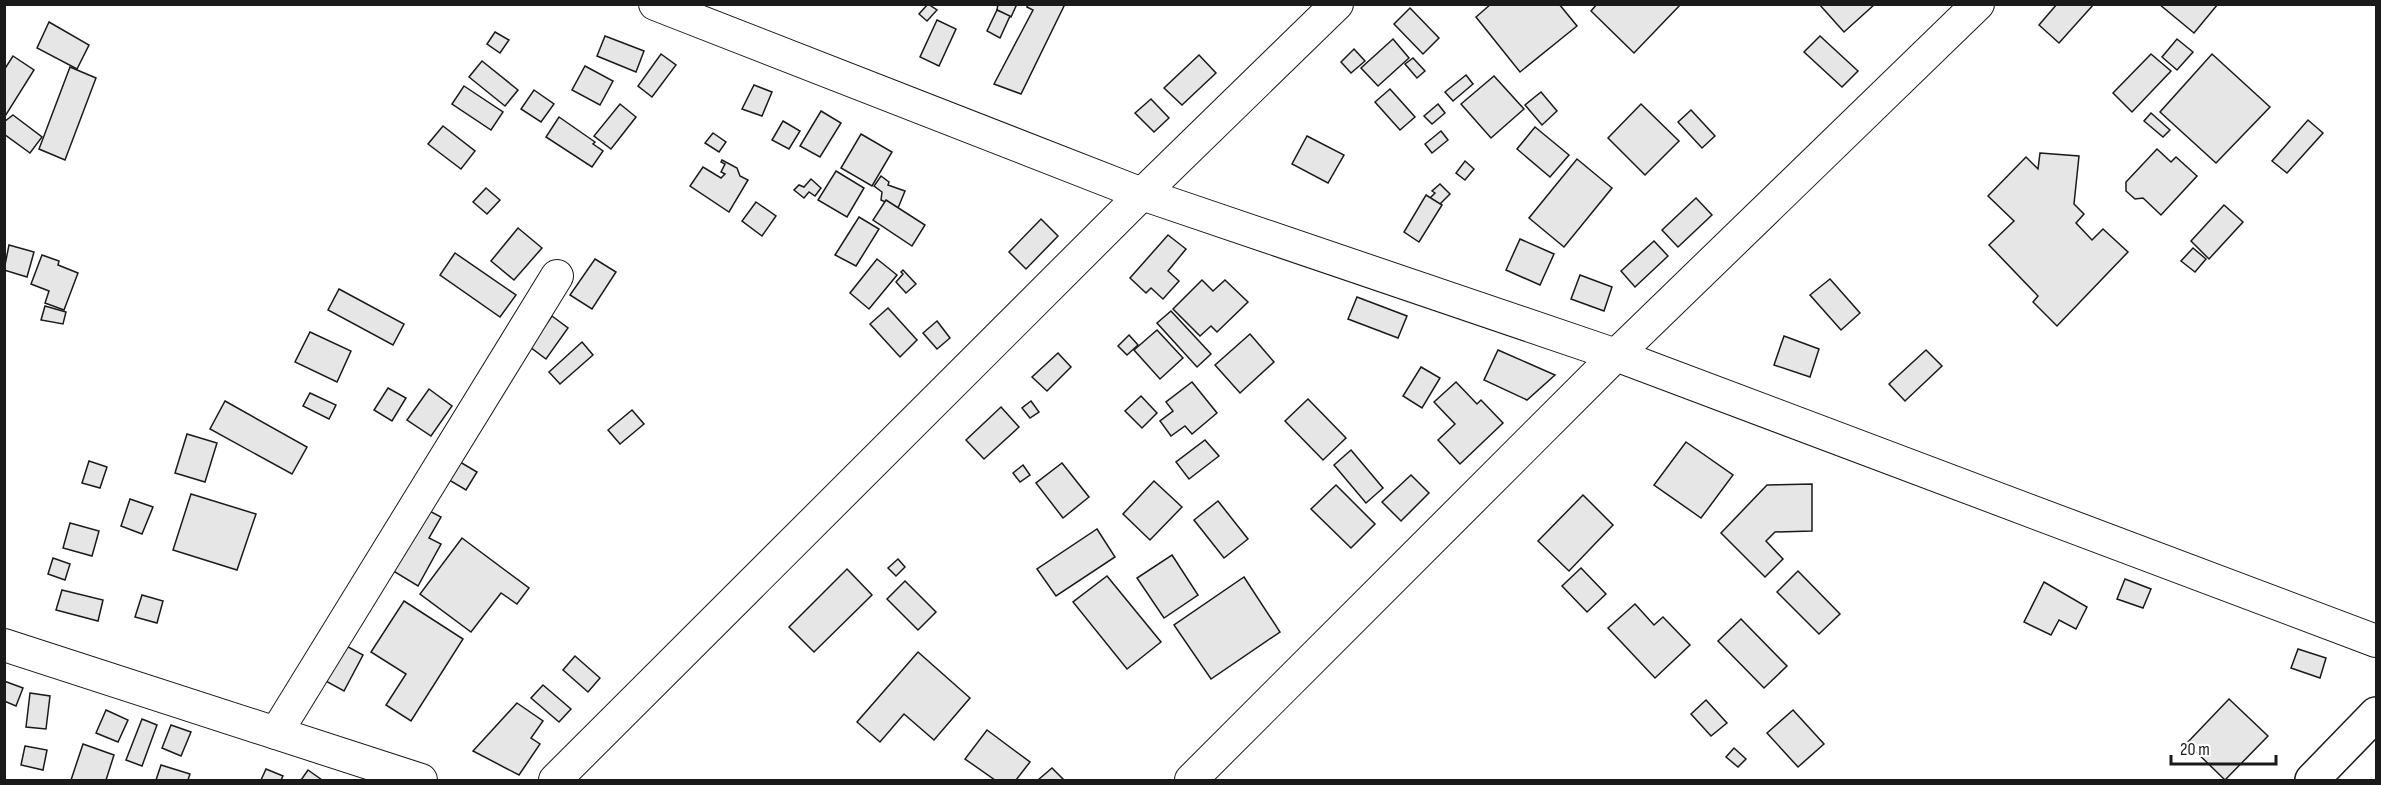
<svg xmlns="http://www.w3.org/2000/svg" width="2381" height="785" viewBox="0 0 2381 785" font-family="'Sofia Sans Condensed',sans-serif">
<style>
.building{fill:#e6e6e6;stroke:#1a1a1a;stroke-width:1.5}
.lines{fill:none;stroke-linecap:round;stroke-linejoin:round}
.street-casing{stroke:#1a1a1a;stroke-width:34}
.secondary-casing{stroke:#1a1a1a;stroke-width:36}
.street{stroke:#fff;stroke-width:32}
.secondary{stroke:#fff;stroke-width:33}
</style>
<rect width="100%" height="100%" fill="#fff"/>
<!-- building -->
<g class="building">
<path d="M928,4L937,10L927,21L919,14Z"/>
<path d="M998,4H1017L1011,17L997,10Z"/>
<path d="M1028,4H1065L1021,94L994,84L1033,10L1027,7Z"/>
<path d="M1491,4H1559L1577,26L1520,72L1476,17Z"/>
<path d="M1597,4H1681L1634,53L1591,11Z"/>
<path d="M1819,4H1875L1844,32Z"/>
<path d="M2057,4H2094L2059,43L2039,25Z"/>
<path d="M2159,4H2218L2194,33Z"/>
<path d="M1410,8L1439,38L1423,54L1394,24Z"/>
<path d="M997,10L1010,16L1000,38L987,31Z"/>
<path d="M937,20L956,29L939,66L920,57Z"/>
<path d="M49,22L89,45L77,69L37,48Z"/>
<path d="M495,32L509,40L500,53L487,44Z"/>
<path d="M605,36L644,51L636,72L597,56Z"/>
<path d="M1820,36L1858,71L1842,87L1804,52Z"/>
<path d="M1393,39L1409,58L1378,86L1361,68Z"/>
<path d="M2177,39L2193,52L2177,70L2162,57Z"/>
<path d="M1354,49L1365,61L1351,73L1341,62Z"/>
<path d="M661,54L676,65L652,97L638,86Z"/>
<path d="M2151,54L2171,71L2132,112L2113,93Z"/>
<path d="M2212,54L2270,107L2216,163L2160,112Z"/>
<path d="M1199,55L1216,73L1182,105L1164,88Z"/>
<path d="M13,56L34,70L4,118V70Z"/>
<path d="M1413,58L1425,71L1417,78L1405,64Z"/>
<path d="M482,61L518,90L505,106L469,77Z"/>
<path d="M585,66L613,81L600,105L572,90Z"/>
<path d="M70,67L96,78L65,160L39,149Z"/>
<path d="M1466,75L1473,84L1453,101L1445,92Z"/>
<path d="M1494,76L1524,109L1491,138L1461,104Z"/>
<path d="M754,85L772,92L762,116L742,109Z"/>
<path d="M464,86L503,112L491,130L452,104Z"/>
<path d="M1390,89L1415,117L1400,130L1375,102Z"/>
<path d="M534,90L554,104L541,122L521,109Z"/>
<path d="M1541,92L1557,111L1542,125L1525,105Z"/>
<path d="M1151,99L1169,118L1154,132L1135,113Z"/>
<path d="M620,104L636,117L611,149L594,136Z"/>
<path d="M1438,104L1445,113L1432,124L1424,116Z"/>
<path d="M1641,104L1679,141L1645,175L1608,138Z"/>
<path d="M1691,110L1715,136L1702,148L1678,122Z"/>
<path d="M821,111L841,123L820,157L800,146Z"/>
<path d="M2151,113L2170,130L2163,137L2144,121Z"/>
<path d="M13,115L42,137L30,153L4,134V122Z"/>
<path d="M559,117L595,142L593,144L603,151L592,167L546,137Z"/>
<path d="M2308,120L2323,133L2287,173L2272,161Z"/>
<path d="M783,121L800,131L789,149L772,140Z"/>
<path d="M443,126L475,151L461,169L428,144Z"/>
<path d="M1535,127L1569,155L1550,177L1517,149Z"/>
<path d="M1441,131L1448,140L1432,153L1425,144Z"/>
<path d="M713,133L726,142L719,152L705,143Z"/>
<path d="M861,134L892,152L872,186L841,168Z"/>
<path d="M1307,136L1344,155L1328,183L1292,164Z"/>
<path d="M2157,149L2171,162L2176,157L2197,176L2161,215L2143,198L2135,199L2126,191V182Z"/>
<path d="M2040,153L2079,156L2074,204L2084,214L2076,223L2092,240L2103,229L2128,252L2057,326L2033,302L2038,296L1989,245L2014,221L1988,196L2026,157L2038,169Z"/>
<path d="M1577,159L1612,188L1564,247L1529,218Z"/>
<path d="M722,160L737,168L740,176L748,180L729,212L690,186L703,167L721,178L725,174L721,172L725,164L721,162Z"/>
<path d="M1465,161L1474,169L1465,180L1456,173Z"/>
<path d="M836,171L864,188L847,217L818,200Z"/>
<path d="M881,176L889,182L888,185L905,191L898,208L881,200L882,192L874,186Z"/>
<path d="M811,179L821,188L815,196L809,192L804,198L794,190L799,185L804,187Z"/>
<path d="M1440,184L1450,194L1439,205L1430,198L1435,193L1432,191Z"/>
<path d="M486,188L500,200L487,214L473,202Z"/>
<path d="M1426,195L1442,205L1419,242L1404,232Z"/>
<path d="M1696,198L1712,215L1678,247L1662,230Z"/>
<path d="M886,200L925,225L912,246L873,220Z"/>
<path d="M756,202L776,216L762,236L742,221Z"/>
<path d="M2224,205L2243,222L2209,259L2191,241Z"/>
<path d="M859,217L879,229L856,266L835,255Z"/>
<path d="M1041,219L1058,236L1026,269L1009,252Z"/>
<path d="M518,228L542,248L514,280L491,261Z"/>
<path d="M1168,235L1186,249L1168,271L1179,281L1163,299L1151,288L1146,293L1130,278Z"/>
<path d="M1520,239L1554,254L1540,285L1506,270Z"/>
<path d="M1654,241L1668,256L1635,287L1621,271Z"/>
<path d="M9,245L34,252L27,277L4,270Z"/>
<path d="M2193,248L2206,259L2195,272L2181,261Z"/>
<path d="M455,253L516,295L500,317L440,275Z"/>
<path d="M42,255L59,261L58,265L78,273L64,310L45,303L49,291L31,284Z"/>
<path d="M595,259L616,272L592,309L570,295Z"/>
<path d="M877,259L897,275L869,309L850,293Z"/>
<path d="M903,270L916,284L906,293L896,282L903,274L901,272Z"/>
<path d="M1580,275L1612,287L1604,311L1571,299Z"/>
<path d="M1830,279L1860,313L1841,330L1810,295Z"/>
<path d="M1202,280L1213,291L1225,280L1248,302L1217,332L1211,326L1200,336L1173,309Z"/>
<path d="M339,289L404,324L393,345L328,310Z"/>
<path d="M1357,297L1407,316L1398,338L1348,319Z"/>
<path d="M45,306L66,312L63,324L41,320Z"/>
<path d="M888,308L917,340L900,357L870,324Z"/>
<path d="M1171,311L1211,354L1197,367L1157,323Z"/>
<path d="M552,316L568,328L546,359L530,347Z"/>
<path d="M937,321L950,338L937,349L923,333Z"/>
<path d="M1157,330L1183,358L1160,379L1134,350Z"/>
<path d="M310,332L351,351L337,382L295,362Z"/>
<path d="M1250,334L1274,362L1240,393L1215,365Z"/>
<path d="M1129,335L1138,345L1127,355L1118,346Z"/>
<path d="M1784,336L1819,349L1810,377L1774,365Z"/>
<path d="M582,342L593,355L560,384L549,372Z"/>
<path d="M1498,350L1555,375L1527,400L1484,380Z"/>
<path d="M1926,350L1942,366L1905,401L1889,384Z"/>
<path d="M1058,353L1071,367L1047,391L1032,377Z"/>
<path d="M1421,367L1440,378L1422,408L1403,396Z"/>
<path d="M1192,382L1217,413L1192,434L1185,426L1171,436L1160,421L1173,411L1166,402Z"/>
<path d="M1456,382L1477,404L1481,400L1503,423L1460,464L1438,440L1455,424L1434,402Z"/>
<path d="M388,388L406,398L392,421L374,410Z"/>
<path d="M429,389L452,406L431,436L407,420Z"/>
<path d="M310,393L336,405L329,419L303,406Z"/>
<path d="M1141,396L1157,413L1142,428L1125,411Z"/>
<path d="M1308,399L1346,438L1323,460L1285,421Z"/>
<path d="M225,401L307,447L292,474L210,429Z"/>
<path d="M1031,401L1039,412L1030,418L1022,408Z"/>
<path d="M1001,407L1019,427L984,459L966,440Z"/>
<path d="M632,410L644,424L620,444L608,430Z"/>
<path d="M187,434L217,443L205,482L175,473Z"/>
<path d="M1205,440L1219,456L1189,479L1176,462Z"/>
<path d="M1686,442L1733,475L1701,518L1654,485Z"/>
<path d="M1351,450L1383,488L1366,503L1334,465Z"/>
<path d="M455,459L477,472L466,490L444,477Z"/>
<path d="M89,461L107,467L100,488L82,483Z"/>
<path d="M1062,463L1089,497L1063,518L1036,483Z"/>
<path d="M1023,465L1030,475L1020,482L1013,473Z"/>
<path d="M1411,475L1429,493L1401,521L1382,502Z"/>
<path d="M1154,481L1182,507L1150,540L1123,514Z"/>
<path d="M1812,484V531L1775,532L1766,541L1783,559L1765,577L1721,533L1767,485Z"/>
<path d="M1336,485L1375,524L1351,548L1311,509Z"/>
<path d="M191,494L256,514L237,570L173,550Z"/>
<path d="M1583,495L1613,525L1569,571L1538,541Z"/>
<path d="M130,499L153,507L142,534L121,526Z"/>
<path d="M1218,501L1248,539L1224,558L1194,520Z"/>
<path d="M424,508L441,517L429,538L441,544L418,586L390,569Z"/>
<path d="M70,523L99,531L92,556L63,548Z"/>
<path d="M1097,529L1115,557L1056,596L1037,569Z"/>
<path d="M462,538L529,588L517,604L501,593L471,632L420,594Z"/>
<path d="M1172,555L1198,595L1164,618L1137,578Z"/>
<path d="M53,558L70,564L65,580L48,574Z"/>
<path d="M898,559L905,567L896,576L888,568Z"/>
<path d="M1581,568L1606,594L1587,612L1562,586Z"/>
<path d="M847,569L872,595L814,652L789,627Z"/>
<path d="M1798,571L1840,614L1819,634L1777,592Z"/>
<path d="M1107,576L1161,642L1127,669L1073,602Z"/>
<path d="M1244,577L1280,632L1211,679L1174,625Z"/>
<path d="M2125,579L2151,589L2143,608L2117,599Z"/>
<path d="M905,581L936,612L918,630L887,599Z"/>
<path d="M2044,582L2087,607L2076,629L2059,620L2051,635L2024,622Z"/>
<path d="M62,590L103,600L98,621L56,610Z"/>
<path d="M142,595L163,601L157,623L135,617Z"/>
<path d="M404,601L463,639L411,721L386,705L406,674L371,652Z"/>
<path d="M1635,604L1654,625L1663,617L1690,645L1655,678L1608,628Z"/>
<path d="M1741,619L1787,666L1764,688L1718,641Z"/>
<path d="M341,643L363,655L344,691L322,679Z"/>
<path d="M2298,649L2326,658L2320,678L2291,668Z"/>
<path d="M918,652L970,698L934,740L904,714L880,742L857,722Z"/>
<path d="M575,656L600,678L588,692L563,670Z"/>
<path d="M4,681L23,688L16,706L4,701Z"/>
<path d="M543,685L571,709L559,722L531,698Z"/>
<path d="M30,693L50,696L46,729L26,727Z"/>
<path d="M2229,699L2268,736L2225,780L2187,743Z"/>
<path d="M1706,700L1727,723L1711,736L1691,714Z"/>
<path d="M517,703L543,721L531,738L540,744L519,775L473,751Z"/>
<path d="M106,710L128,720L118,742L96,733Z"/>
<path d="M1793,710L1824,744L1798,767L1767,733Z"/>
<path d="M142,719L157,725L142,766L126,760Z"/>
<path d="M171,725L191,732L181,756L162,748Z"/>
<path d="M987,730L1030,762L1016,780H995L965,759Z"/>
<path d="M83,744L114,755L106,780H71Z"/>
<path d="M25,746L47,750L43,770L21,765Z"/>
<path d="M1734,748L1746,759L1738,767L1726,757Z"/>
<path d="M161,765L190,774L188,780H156Z"/>
<path d="M1052,768L1064,780H1038Z"/>
<path d="M266,769L283,776L281,780H261Z"/>
<path d="M308,770L322,780H301Z"/>
</g>
<g class="lines">
<!-- street casing -->
<g class="street-casing">
<g id="street">
<path d="M655,4L1142,194L1616,355L2376,641"/>
<path d="M4,645L421,780"/>
<path d="M276,733L557,276"/>
<path d="M555,780L1142,194L1337,4"/>
<path d="M1191,780L1616,355L1978,4"/>
</g>
</g>
<!-- secondary casing -->
<g class="secondary-casing">
<path id="secondary" d="M2312,780L2376,714"/>
</g>
<!-- street -->
<use href="#street" class="street"/>
<!-- secondary -->
<use href="#secondary" class="secondary"/>
</g>
<!-- border -->
<rect width="2381" height="785" fill="none" stroke="#1a1a1a" stroke-width="12"/>
<!-- scale -->
<path d="M2171 755v9h105v-9" fill="none" stroke="#1a1a1a" stroke-width="3"/>
<text x="2180" y="755" font-size="18" fill="#1a1a1a" stroke="#ffffff" stroke-width="4.5" paint-order="stroke">20 m</text>
</svg>
